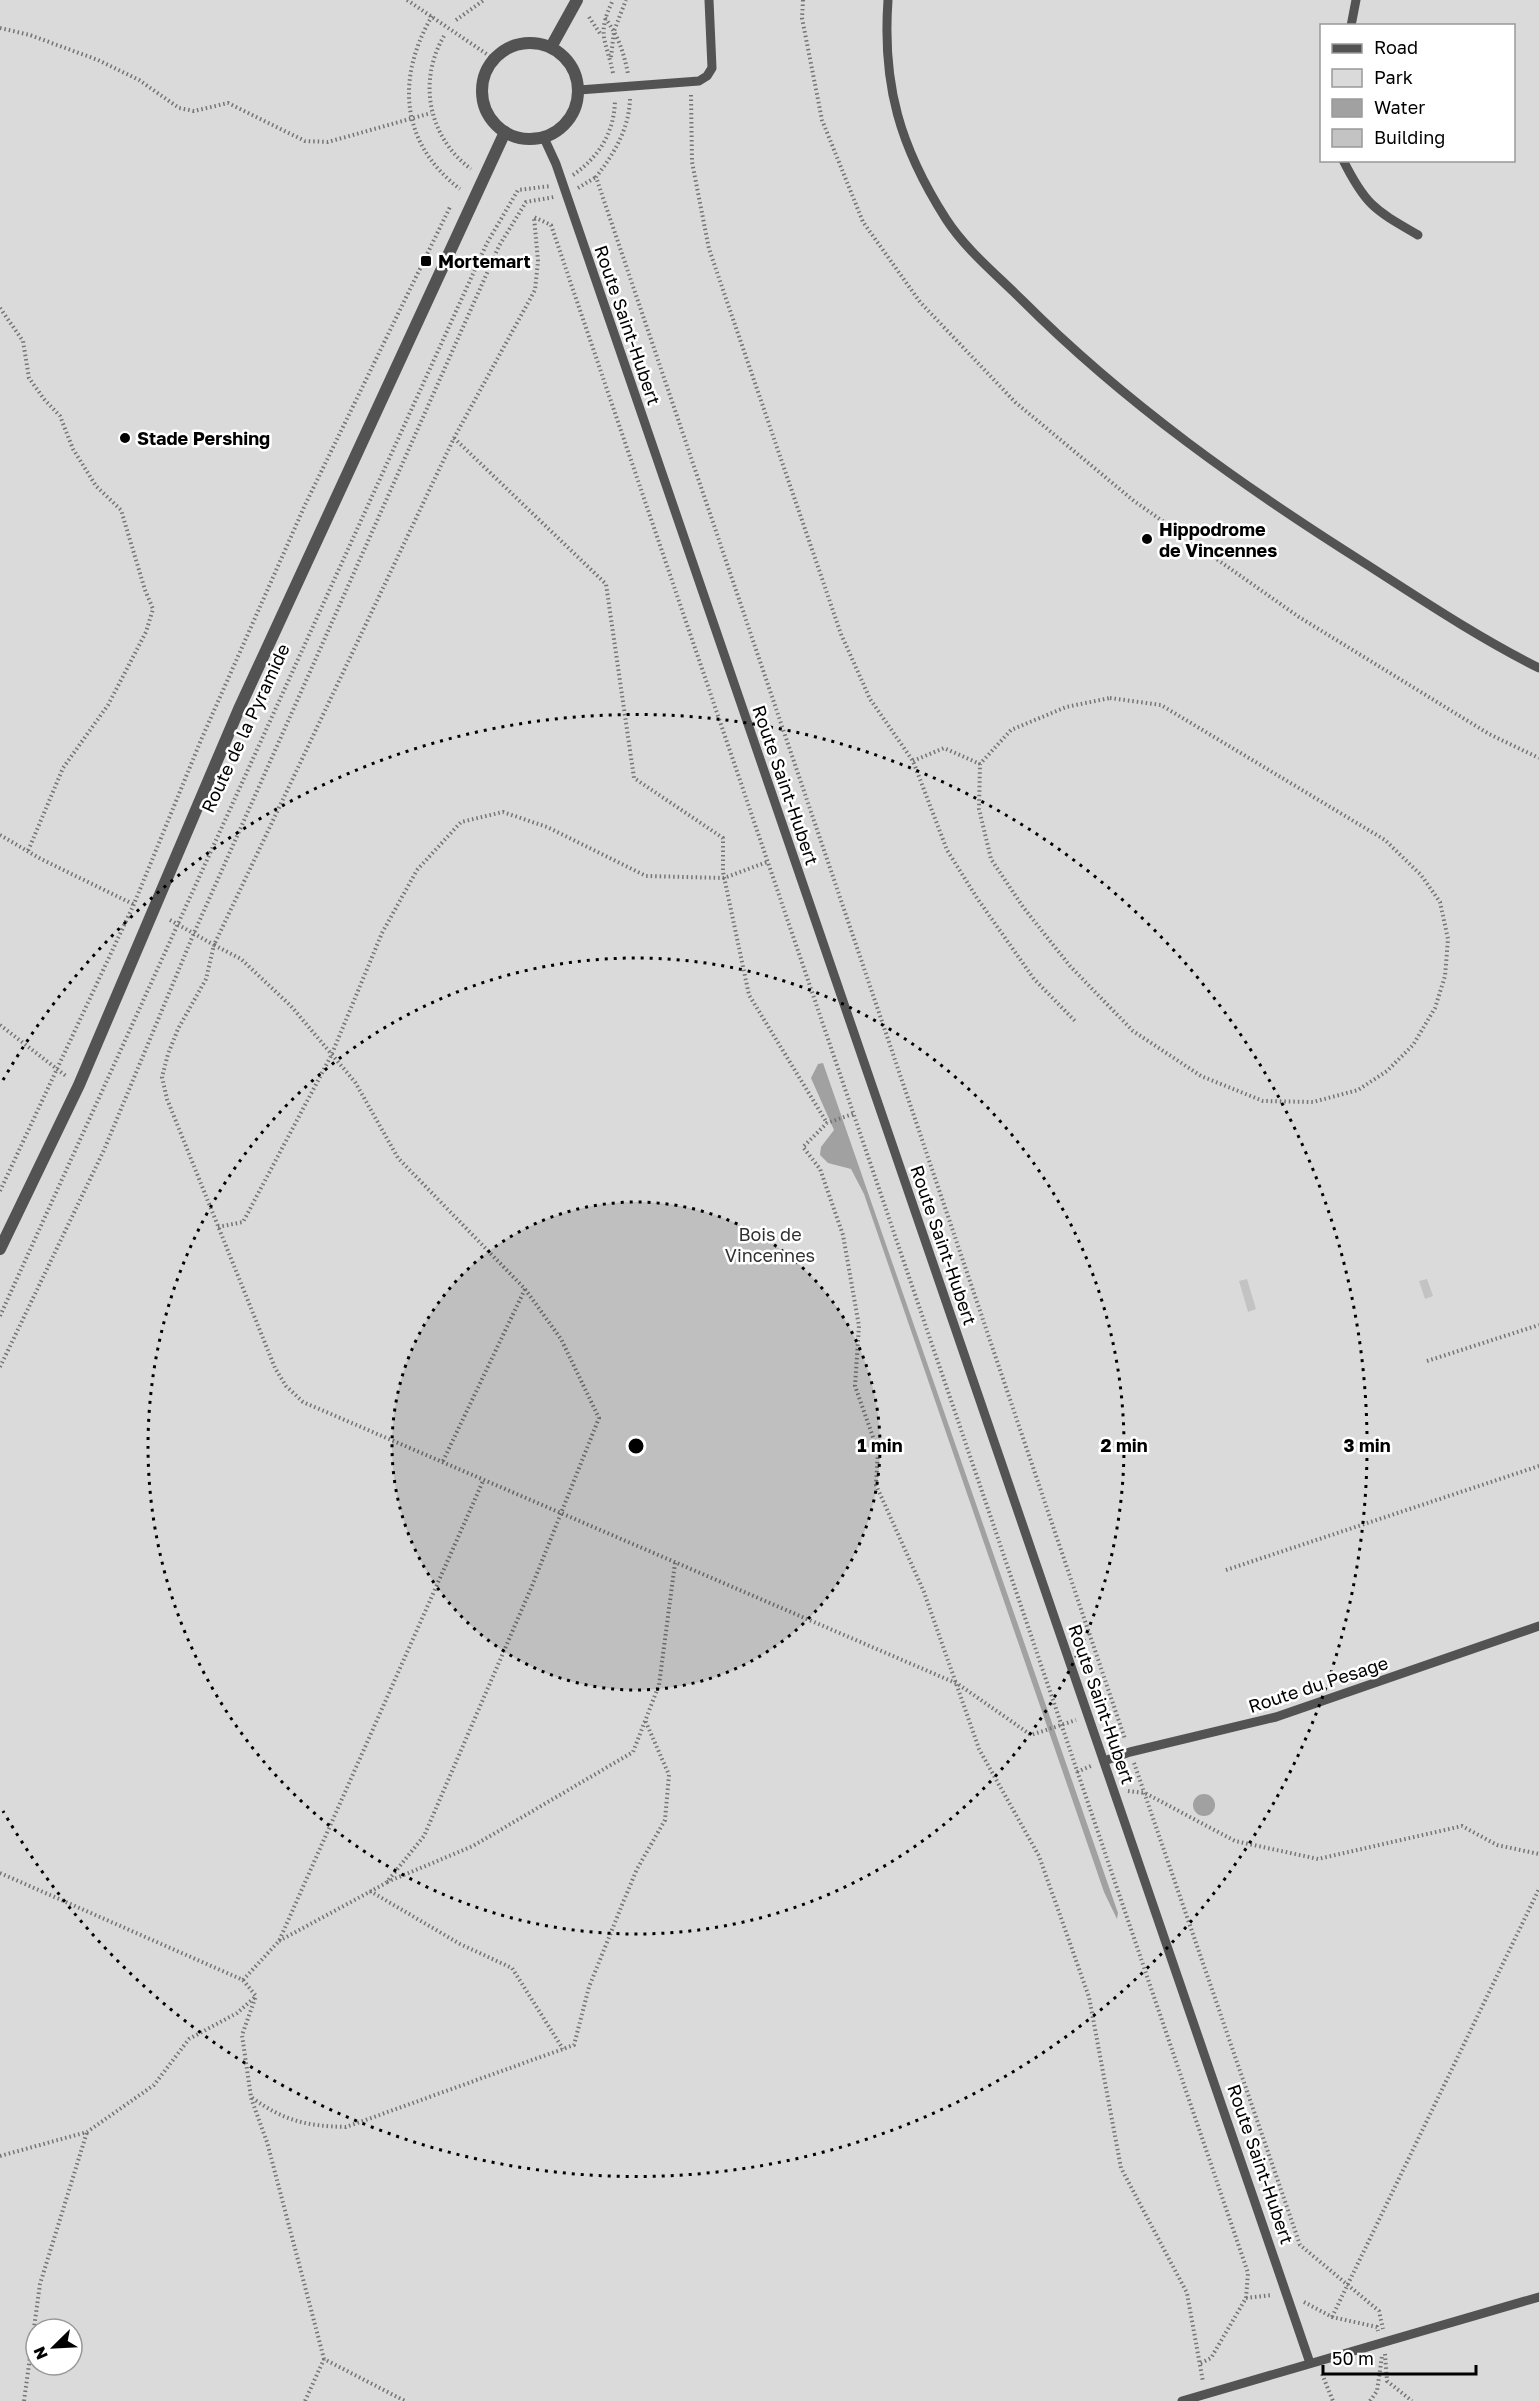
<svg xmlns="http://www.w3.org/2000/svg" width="1539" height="2401" viewBox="0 0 1539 2401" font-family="'Golos Text',sans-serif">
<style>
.green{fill:#dadada;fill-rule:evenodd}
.water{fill:#a1a1a1}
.building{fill:#c3c3c3}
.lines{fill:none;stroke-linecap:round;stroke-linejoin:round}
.path{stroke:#757575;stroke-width:4;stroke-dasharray:1.5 3;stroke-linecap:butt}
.service{stroke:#535353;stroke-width:9}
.tertiary{stroke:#535353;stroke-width:12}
.ring{fill:none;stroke:#000;stroke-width:3;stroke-dasharray:3 6}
.poi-dot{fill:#000;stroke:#fff;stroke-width:2}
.labels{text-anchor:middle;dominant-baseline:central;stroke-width:5;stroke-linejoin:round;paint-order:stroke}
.poi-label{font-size:18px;font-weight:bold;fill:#000;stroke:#fff;text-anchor:start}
.street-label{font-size:18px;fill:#000;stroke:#fff}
.park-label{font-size:18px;fill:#313131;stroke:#fff}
.centre{fill:#000;stroke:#fff;stroke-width:3}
.ring-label{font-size:18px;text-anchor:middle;font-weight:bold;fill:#000;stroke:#fff;stroke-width:5;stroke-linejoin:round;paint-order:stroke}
</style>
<rect width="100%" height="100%" fill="#fff"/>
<!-- green -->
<path class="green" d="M0,0H1539V2401H0ZM1322,26H1514V160H1322ZM36,2329H72V2365H36Z"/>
<!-- water -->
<g class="water">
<path d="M823,1063L1118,1913L1117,1919L1104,1892L864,1194L851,1169L828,1163L820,1155L821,1147L834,1130L811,1078L818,1064Z"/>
<circle cx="1204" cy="1805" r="11"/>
</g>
<!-- building -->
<g class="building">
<path d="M1247,1279L1256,1309L1248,1312L1239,1281Z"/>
<path d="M1427,1279L1433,1296L1425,1299L1419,1281Z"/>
</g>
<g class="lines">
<!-- path -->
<g class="path">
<path d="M407,0L494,59"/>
<path d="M803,0L802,18L822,120L863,222L920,302L1015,402L1134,501L1299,617L1489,734L1539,758"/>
<path d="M432,16C396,78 400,143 460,189"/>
<path d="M589,17L601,35"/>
<path d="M605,18C618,35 624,53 628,74"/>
<path d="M456,20L484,0"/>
<path d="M0,28L30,35L98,60L139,80L179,108L194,111L228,103L305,141L328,142L431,113"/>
<path d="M444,36C417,82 429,138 471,169"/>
<path d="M611,57L614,31L626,0"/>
<path d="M613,73C606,39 596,35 613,0"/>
<path d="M691,95L692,162L709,249L841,634L870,699L913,761L947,850L977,898L1034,979L1076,1022"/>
<path d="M630,99C629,129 614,154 596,177L1125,1739"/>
<path d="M573,175C599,157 614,133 615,101"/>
<path d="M578,188L596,177"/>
<path d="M0,308L23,341L29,378L44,399L60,416L73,449L96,486L121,510L145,590L153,609L146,632L108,705L63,768L28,851"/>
<path d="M454,438L606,584L634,778L723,838V872L749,995L827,1123"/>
<path d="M1110,698L1161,705L1385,840L1421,875L1440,902L1448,939L1445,976L1435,1008L1413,1045L1387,1071L1358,1090L1313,1102L1263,1101L1201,1076L1133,1031L1070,966L1023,907L991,859L979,809L980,764L1011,730L1066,707Z"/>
<path d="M913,761L944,748L980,764"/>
<path d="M0,835L41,859L135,905"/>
<path d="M170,920L214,945L206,979L178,1029L168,1054L162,1077L167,1099L275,1368L286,1386L303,1402L958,1684L1031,1735L1076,1720"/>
<path d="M0,1025L66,1076"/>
<path d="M853,1114L827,1123L803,1147L820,1169L843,1235L859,1326L855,1386L878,1451L876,1485L924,1592L979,1749L1039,1856L1089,1997L1121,2168L1187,2293L1203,2382"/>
<path d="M0,1191L134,904L201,740L305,505L450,207"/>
<path d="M218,1227L243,1222L331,1056L382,933L417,870L461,822L503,812L547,827L646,876L724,878L767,862"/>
<path d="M0,1316L487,243L518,190L551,186"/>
<path d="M1427,1361L1539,1325"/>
<path d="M0,1367L104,1150L194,933L499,246L526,202L554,197"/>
<path d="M443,1461L525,1289"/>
<path d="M1226,1570L1539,1466"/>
<path d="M1134,1763L1300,2245L1379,2311L1383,2329"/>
<path d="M1077,1772L1093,1765"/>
<path d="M1128,1791L1145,1793L1235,1841L1318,1859L1462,1826L1497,1845L1539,1854"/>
<path d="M0,1873L243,1980L256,1996L242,2035L251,2097C284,2121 306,2126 346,2127L574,2045L589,1987L622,1905L637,1869L665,1820L669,1775L645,1720"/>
<path d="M387,1882L473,1846L633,1752L659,1685L675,1563"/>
<path d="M370,1891L460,1944L512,1968L563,2049"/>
<path d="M279,1941L386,1883L424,1836L532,1586L599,1418L561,1339L525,1289L398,1158L355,1082L291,1006L241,959L214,945L454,438L535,290L538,261L534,217L551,225L1248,2273L1246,2298L1211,2358L1199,2364"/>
<path d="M243,1980L279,1941L483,1481"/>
<path d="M251,2098L267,2142L324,2359L405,2401"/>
<path d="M0,2156L87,2132L154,2085L189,2039L237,2013L255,1997"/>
<path d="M1246,2298L1272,2295"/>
<path d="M1304,2302L1332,2317L1377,2327L1378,2331"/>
<path d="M1332,2317L1539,1889"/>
<path d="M1385,2354L1387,2381L1412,2401"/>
<path d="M1322,2374L1333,2401"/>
<path d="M24,2401L40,2284L87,2132"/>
<path d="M305,2401L324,2359"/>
<path d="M1370,2401L1377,2391L1382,2356"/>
</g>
<!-- service -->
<g class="service">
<path d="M888,0C882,85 900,147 946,219C966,250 997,275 1023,301C1126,404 1244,487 1366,564C1422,600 1479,638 1539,668"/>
<path d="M1351,26L1356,0"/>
<path d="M579,90L699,81L707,76L712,68L709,0"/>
<path d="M544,138L556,164L1310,2363"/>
<path d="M1343,160C1366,206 1375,210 1418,235"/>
<path d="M1104,1761L1130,1752L1276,1717L1539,1626"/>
<path d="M1182,2401L1539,2297"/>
</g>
<!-- tertiary -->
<g class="tertiary">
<circle cx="530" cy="91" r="48"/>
<path d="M551,47L577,0"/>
<path d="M0,1249L79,1085L239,709L505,132"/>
</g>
</g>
<!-- distance rings -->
<circle cx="636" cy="1446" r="244" fill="#000" fill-opacity=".12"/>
<g class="ring">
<circle cx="636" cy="1446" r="244"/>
<circle cx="636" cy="1446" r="488"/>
<path d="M3 1080A731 731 0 1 1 3 1811"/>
</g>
<!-- markers -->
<g class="poi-dot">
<rect x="420" y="255" width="12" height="12" rx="3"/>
<circle cx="125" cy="438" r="6"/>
<circle cx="1147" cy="539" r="6"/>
</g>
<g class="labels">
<!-- poi labels -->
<g class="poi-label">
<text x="438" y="261">Mortemart</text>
<text x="137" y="438">Stade Pershing</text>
<text x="1159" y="529">Hippodrome<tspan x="1159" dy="21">de Vincennes</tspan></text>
</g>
<!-- street labels -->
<g class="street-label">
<text transform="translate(628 325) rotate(71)">Route Saint-Hubert</text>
<text transform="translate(245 728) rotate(-65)">Route de la Pyramide</text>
<text transform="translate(786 785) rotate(71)">Route Saint-Hubert</text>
<text transform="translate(944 1245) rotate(71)">Route Saint-Hubert</text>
<text transform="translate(1318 1684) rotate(-18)">Route du Pesage</text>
<text transform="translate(1102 1704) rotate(71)">Route Saint-Hubert</text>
<text transform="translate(1261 2164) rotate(71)">Route Saint-Hubert</text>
</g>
<!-- park labels -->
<g class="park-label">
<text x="770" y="1234">Bois de<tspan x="770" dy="21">Vincennes</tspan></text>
</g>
</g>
<circle cx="636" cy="1446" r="9" class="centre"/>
<g class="ring-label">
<text x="880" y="1452">1 min</text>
<text x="1124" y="1452">2 min</text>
<text x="1367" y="1452">3 min</text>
</g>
<!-- legend -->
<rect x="1320" y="24" width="195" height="138" fill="#ffffff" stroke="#999999" stroke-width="1.5"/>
<rect x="1332" y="44" width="30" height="9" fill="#535353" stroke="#999999" stroke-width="1.5"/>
<text x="1374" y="54" font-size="18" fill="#000000">Road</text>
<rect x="1332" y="69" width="30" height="18" fill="#dadada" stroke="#999999" stroke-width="1.5"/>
<text x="1374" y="84" font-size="18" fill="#000000">Park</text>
<rect x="1332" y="99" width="30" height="18" fill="#a1a1a1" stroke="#999999" stroke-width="1.5"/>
<text x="1374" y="114" font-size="18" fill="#000000">Water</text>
<rect x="1332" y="129" width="30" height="18" fill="#c3c3c3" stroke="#999999" stroke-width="1.5"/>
<text x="1374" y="144" font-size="18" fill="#000000">Building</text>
<!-- north arrow -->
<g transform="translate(54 2347) rotate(246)"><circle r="28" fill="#ffffff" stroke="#999999" stroke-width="1.5"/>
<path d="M0-4.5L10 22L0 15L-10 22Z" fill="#000000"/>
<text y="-9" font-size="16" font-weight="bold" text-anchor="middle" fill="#000000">N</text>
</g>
<!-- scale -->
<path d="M1323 2365v9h153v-9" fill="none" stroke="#000000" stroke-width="3"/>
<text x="1332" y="2365" font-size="18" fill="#000000" stroke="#ffffff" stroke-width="4.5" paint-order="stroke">50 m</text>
</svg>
